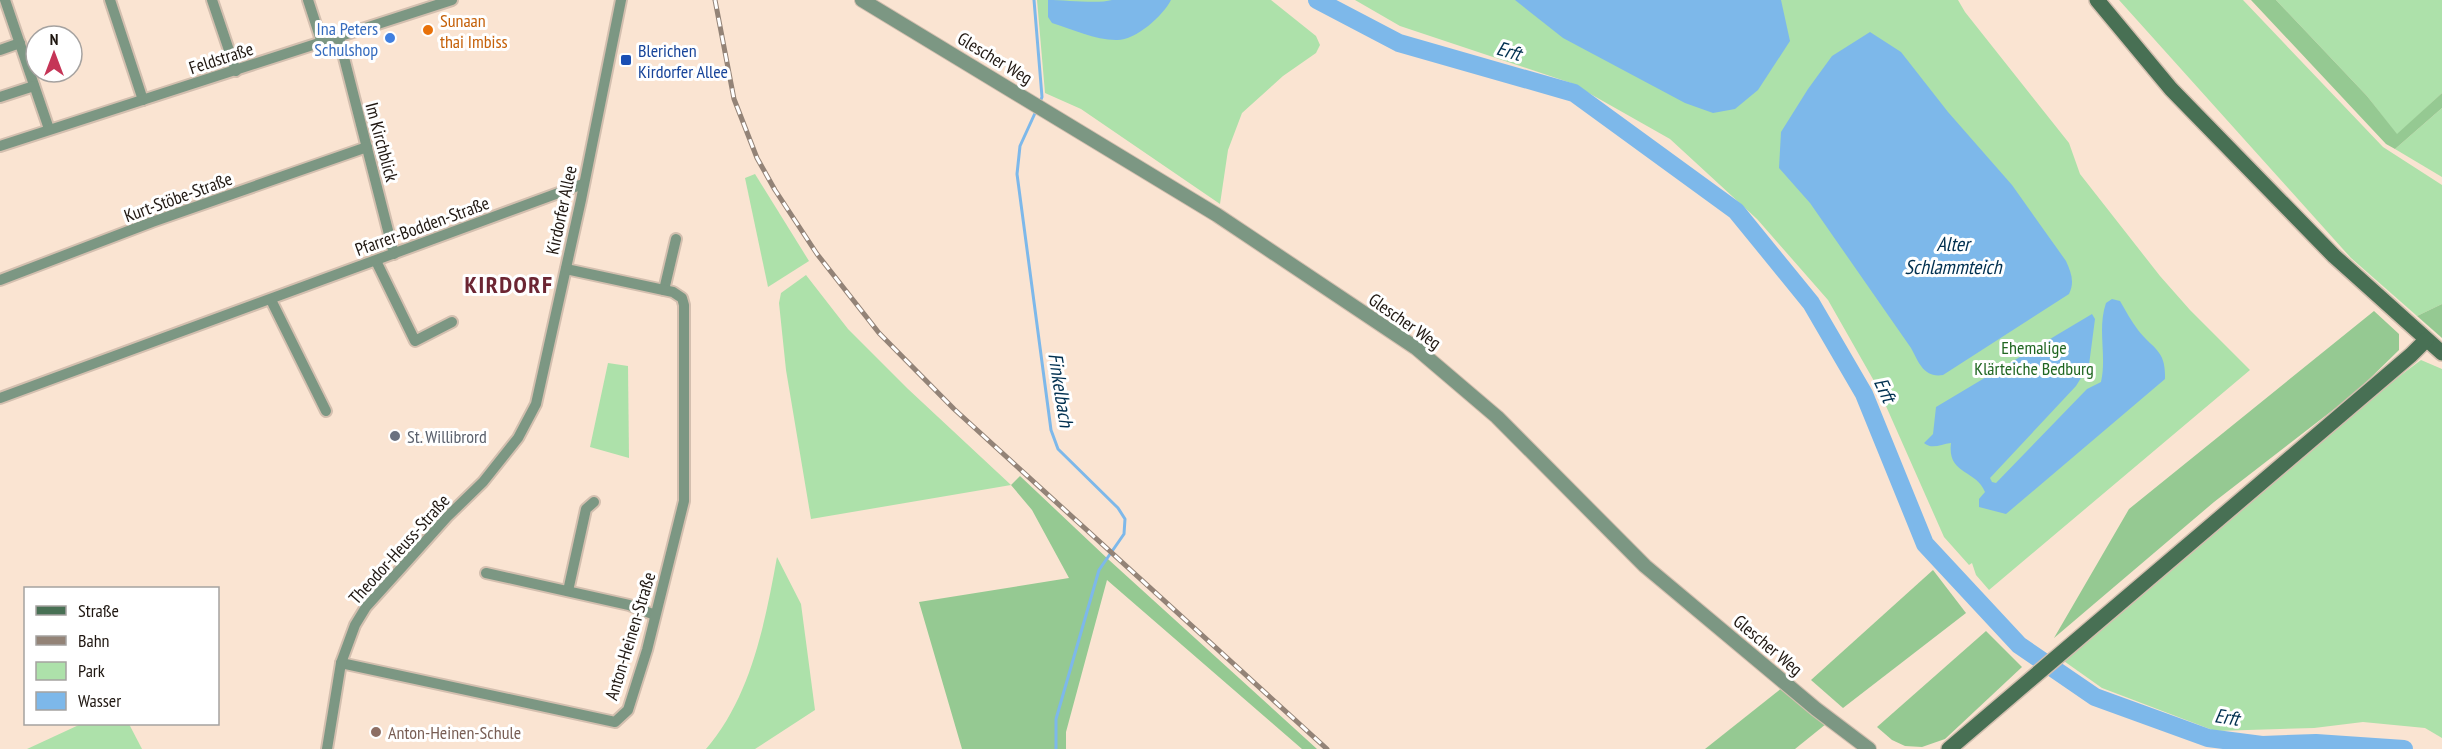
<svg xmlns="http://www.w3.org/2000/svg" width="2442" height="749" viewBox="0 0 2442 749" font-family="'PT Sans Narrow',sans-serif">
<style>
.green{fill:#ade1aa}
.forest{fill:#95c992}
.water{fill:#7db8ea}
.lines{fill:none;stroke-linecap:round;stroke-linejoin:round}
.stream{stroke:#7db8ea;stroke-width:3}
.river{stroke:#7db8ea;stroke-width:18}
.minor-casing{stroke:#d3bfaf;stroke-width:14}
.tertiary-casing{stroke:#d3bfaf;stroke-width:16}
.secondary-casing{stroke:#d3bfaf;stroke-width:18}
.minor{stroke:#7c9783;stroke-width:10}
.tertiary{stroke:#7c9783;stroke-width:14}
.secondary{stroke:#487054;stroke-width:15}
.rail-casing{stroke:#938377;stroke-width:5}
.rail{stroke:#fff;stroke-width:3;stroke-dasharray:9;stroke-linecap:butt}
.food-dot{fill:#e8710a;stroke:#fff;stroke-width:2}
.shop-dot{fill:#3f7fe0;stroke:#fff;stroke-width:2}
.transit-dot{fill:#1a4fb4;stroke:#fff;stroke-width:2}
.worship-dot{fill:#6b7280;stroke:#fff;stroke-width:2}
.education-dot{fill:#8d6e63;stroke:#fff;stroke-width:2}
.labels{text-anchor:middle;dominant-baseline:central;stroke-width:6;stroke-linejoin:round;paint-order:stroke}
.food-label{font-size:18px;fill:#c56008;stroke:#fff;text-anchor:start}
.shop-label{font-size:18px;fill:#366cbe;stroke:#fff;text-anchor:end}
.transit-label{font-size:18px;fill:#164399;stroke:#fff;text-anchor:start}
.street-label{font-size:18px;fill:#1f1711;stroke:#fff}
.park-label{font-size:18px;fill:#206621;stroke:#fff}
.worship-label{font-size:18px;fill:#5b616d;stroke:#fff;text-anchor:start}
.education-label{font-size:18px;fill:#785e54;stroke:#fff;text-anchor:start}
.water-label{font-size:20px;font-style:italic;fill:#003050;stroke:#fff}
.district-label{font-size:24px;font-weight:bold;letter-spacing:1.5px;fill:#6c2633;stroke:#fff}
</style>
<rect width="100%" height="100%" fill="#fae4d2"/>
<!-- green -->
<g class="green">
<path d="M1037,0H1271L1316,36L1320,45L1316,53L1283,76L1242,113L1228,150L1220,204L1081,109L1045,93Z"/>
<path d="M1355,0H1958L1965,12L2069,143L2080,174L2160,276L2190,310L2250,370L1989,590L1976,575L1972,563L1969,565L1944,537L1878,388L1828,300L1757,219L1670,139L1571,83L1400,26Z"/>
<path d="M2119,0H2243L2383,147L2442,185V304L2417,316L2351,258Z"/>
<path d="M2276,0H2442V93L2397,135L2367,96Z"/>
<path d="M2442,108V177L2395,149Z"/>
<path d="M755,174L809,261L768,287L745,178Z"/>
<path d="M806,275L848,329L908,389L1011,485L811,519L786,370L779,303L781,293Z"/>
<path d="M2421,360L2442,369V738L2425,728L2363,722L2314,728L2215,731L2102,688L2061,659L2372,397Z"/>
<path d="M608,363L628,366L629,458L590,447Z"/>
<path d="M777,557L801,604L815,710L755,749H706C751,697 765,623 777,557Z"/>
<path d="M81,724H129L142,749H27Z"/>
</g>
<!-- forest -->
<g class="forest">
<path d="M2251,0H2276L2367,96L2397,134L2442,93V108L2395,149L2386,144Z"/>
<path d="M2442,304V338L2417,316Z"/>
<path d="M2374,311L2399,334V350L2355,393L2214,502L2054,638L2129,509Z"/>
<path d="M1020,476L1109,560L1317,749H1302L1107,580L1066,732V749H962L919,602L1069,578L1032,510L1011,485Z"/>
<path d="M1933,570L1966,613L1843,708L1811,680Z"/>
<path d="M1986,631L2022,667L1945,739L1922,747L1905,746L1892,740L1877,727Z"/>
<path d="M1783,687L1826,724L1795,749H1705Z"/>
</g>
<!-- water -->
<g class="water">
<path d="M1048,0C1066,0 1098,4 1112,0H1171C1163,16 1135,41 1116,40C1095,40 1072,29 1052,23L1048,17Z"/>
<path d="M1515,0H1781L1790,41L1758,90L1735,109L1713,113L1685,103L1563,38Z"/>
<path d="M1870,32L1901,52L1948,112L2012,185L2066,261C2071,272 2075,282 2069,294L1943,375C1924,378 1919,363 1911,348L1810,203L1779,168L1781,132L1808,89L1832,56Z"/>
<path d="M2112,299L2120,301C2126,311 2131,321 2138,330C2154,350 2166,350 2165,379L2006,514L1979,507V499L1985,492C1976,469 1947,475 1951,443C1941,444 1932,450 1924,443L1933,434L1936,407L2092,314L2095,319L2089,365L2076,386L1990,478L1992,482L1996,483L2087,389L2101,382C2107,356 2097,329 2106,303Z"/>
</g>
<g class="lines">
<!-- stream -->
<g class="stream">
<path d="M1034,0L1042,97L1040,102"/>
<path d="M1036,111L1020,146L1017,174L1051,430L1058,449L1118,508L1125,519L1124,534L1099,570L1056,719V749"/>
</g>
<!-- river -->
<path class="river" d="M1317,0L1399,43L1574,93L1736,211L1811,303L1864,394L1925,544L2019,645L2095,697L2208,738L2262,745L2316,743L2404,749"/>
<!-- minor casing -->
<g class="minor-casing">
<g id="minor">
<path d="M5,0L49,129"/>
<path d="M110,0L143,100"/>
<path d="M212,0L236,71"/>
<path d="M308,0L322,43"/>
<path d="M339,38L394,254"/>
<path d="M0,50L20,43"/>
<path d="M0,97L34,86"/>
<path d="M0,146L452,0"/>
<path d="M376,261L415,341L452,322"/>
<path d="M0,280L152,222L367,147"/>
<path d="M664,290L676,239"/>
<path d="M271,300L326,411"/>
<path d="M0,398L583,184"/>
<path d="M486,573L629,605L655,615"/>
<path d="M568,591L586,509L594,502"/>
<path d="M341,663L615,722L628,710L647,650L684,501V305L682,298L673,292L566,269"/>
<path d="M327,749L341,663L355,625L366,607L404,565L447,517L483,482L518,438L536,404L581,200L621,0"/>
</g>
</g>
<!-- tertiary casing -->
<g class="tertiary-casing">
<path id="tertiary" d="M862,0L1217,215L1416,348L1497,417L1645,566L1816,709L1869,749"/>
</g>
<!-- secondary casing -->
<g class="secondary-casing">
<g id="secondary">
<path d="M2097,0L2171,89L2334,256L2442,353"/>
<path d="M1949,749L2411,355L2426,340"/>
</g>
</g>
<!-- minor -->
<use href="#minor" class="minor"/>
<!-- tertiary -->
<use href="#tertiary" class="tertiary"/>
<!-- secondary -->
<use href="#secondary" class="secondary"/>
<!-- rail casing -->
<g class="rail-casing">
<path id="rail" d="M715,0L734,99L757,158L775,190L817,254L879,333L954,409L1327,749"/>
</g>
<!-- rail -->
<use href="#rail" class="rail"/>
</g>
<!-- markers -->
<circle class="food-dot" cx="428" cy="30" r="6"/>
<circle class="shop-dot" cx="390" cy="38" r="6"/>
<rect class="transit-dot" x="620" y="54" width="12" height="12" rx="3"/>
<circle class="worship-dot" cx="395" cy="436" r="6"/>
<circle class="education-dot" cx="376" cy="732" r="6"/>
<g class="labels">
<!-- food labels -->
<g class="food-label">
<text x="440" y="20">Sunaan<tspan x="440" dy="21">thai Imbiss</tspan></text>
</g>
<!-- shop labels -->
<g class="shop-label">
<text x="378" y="28">Ina Peters<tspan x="378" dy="21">Schulshop</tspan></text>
</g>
<!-- transit labels -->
<g class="transit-label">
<text x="638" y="50">Blerichen<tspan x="638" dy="21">Kirdorfer Allee</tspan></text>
</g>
<!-- street labels -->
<g class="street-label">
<text transform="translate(221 58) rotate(-18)">Feldstraße</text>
<text transform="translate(995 58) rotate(31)">Glescher Weg</text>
<text transform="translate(382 142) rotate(75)">Im Kirchblick</text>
<text transform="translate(178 197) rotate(-20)">Kurt-Stöbe-Straße</text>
<text transform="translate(561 210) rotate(-78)">Kirdorfer Allee</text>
<text transform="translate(422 226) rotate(-20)">Pfarrer-Bodden-Straße</text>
<text transform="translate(1405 321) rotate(35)">Glescher Weg</text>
<text transform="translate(399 549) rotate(-48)">Theodor-Heuss-Straße</text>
<text transform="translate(630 636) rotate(-73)">Anton-Heinen-Straße</text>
<text transform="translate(1768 645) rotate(40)">Glescher Weg</text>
</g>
<!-- park labels -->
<g class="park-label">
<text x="2034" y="347">Ehemalige<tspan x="2034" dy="21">Klärteiche Bedburg</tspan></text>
</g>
<!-- worship labels -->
<g class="worship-label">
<text x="407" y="436">St. Willibrord</text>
</g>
<!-- education labels -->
<g class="education-label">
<text x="388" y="732">Anton-Heinen-Schule</text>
</g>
<!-- water labels -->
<g class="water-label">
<text transform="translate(1509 51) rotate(16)">Erft</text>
<text x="1953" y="244">Alter<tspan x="1953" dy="23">Schlammteich</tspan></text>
<text transform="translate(1061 390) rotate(81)">Finkelbach</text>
<text transform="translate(1885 390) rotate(65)">Erft</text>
<text transform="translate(2227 717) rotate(9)">Erft</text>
</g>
<!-- district labels -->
<g class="district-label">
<text x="509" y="284">KIRDORF</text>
</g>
</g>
<!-- legend -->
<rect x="24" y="587" width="195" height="138" fill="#ffffff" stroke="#a5a2a0" stroke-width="1.5"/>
<rect x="36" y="606" width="30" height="9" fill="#487054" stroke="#a5a2a0" stroke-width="1.5"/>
<text x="78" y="617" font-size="18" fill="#1f1711">Straße</text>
<rect x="36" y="636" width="30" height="9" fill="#938377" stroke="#a5a2a0" stroke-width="1.5"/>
<text x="78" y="647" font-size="18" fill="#1f1711">Bahn</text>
<rect x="36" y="662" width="30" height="18" fill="#ade1aa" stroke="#a5a2a0" stroke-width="1.5"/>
<text x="78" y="677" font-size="18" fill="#1f1711">Park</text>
<rect x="36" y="692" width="30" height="18" fill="#7db8ea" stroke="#a5a2a0" stroke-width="1.5"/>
<text x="78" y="707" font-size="18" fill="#1f1711">Wasser</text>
<!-- north arrow -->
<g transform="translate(54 54)"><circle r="28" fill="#ffffff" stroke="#a5a2a0" stroke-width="1.5"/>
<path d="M0-4.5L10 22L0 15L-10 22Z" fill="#c53557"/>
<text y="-9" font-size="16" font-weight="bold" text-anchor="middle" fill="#1f1711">N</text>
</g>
</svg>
